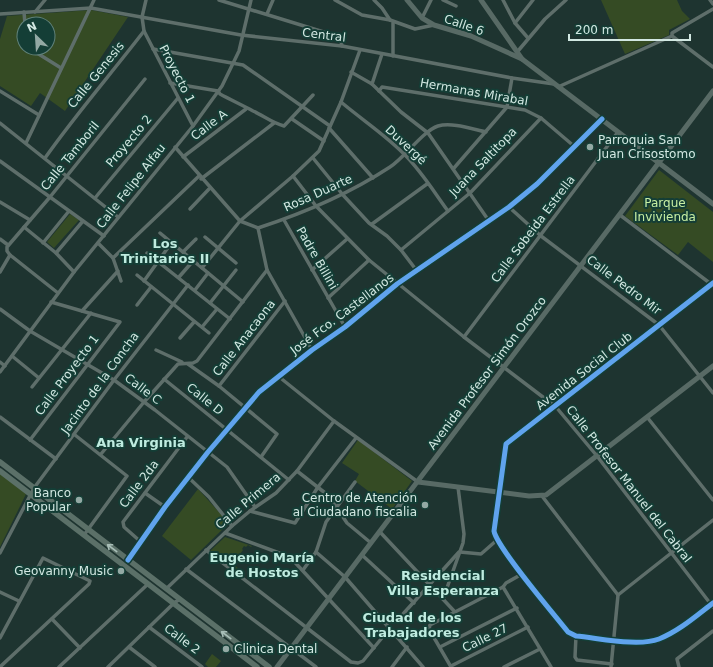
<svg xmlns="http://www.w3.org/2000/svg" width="713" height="667" viewBox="0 0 713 667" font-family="'DejaVu Sans',sans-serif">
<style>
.green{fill:#354b24;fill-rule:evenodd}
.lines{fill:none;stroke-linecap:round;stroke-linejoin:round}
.street{stroke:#5e6e6a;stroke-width:3.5}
.secondary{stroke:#586a65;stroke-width:5}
.primary{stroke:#5b7068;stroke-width:5.5}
.cycleway-casing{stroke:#143e36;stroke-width:8}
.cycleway{stroke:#60a3ed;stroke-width:5}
.oneway{stroke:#a8beb7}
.poi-dot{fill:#93a9a4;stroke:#143e36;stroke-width:1.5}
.labels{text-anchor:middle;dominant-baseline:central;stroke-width:4;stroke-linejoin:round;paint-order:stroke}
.street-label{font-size:12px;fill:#d2e8e2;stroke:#143e36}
.poi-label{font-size:12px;fill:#d2e8e2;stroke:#143e36;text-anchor:end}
.park-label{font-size:12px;fill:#c7eea2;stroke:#143e36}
.neighbourhood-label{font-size:13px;font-weight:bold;fill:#bfece0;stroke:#143e36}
</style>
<rect width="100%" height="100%" fill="#1e3430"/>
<!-- green -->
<g class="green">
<path d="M601,0H677L682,11L690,19L669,30V35L625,54Z"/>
<path d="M91,10L128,17L65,111L40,93L31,106L0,86V39L7,16ZM24,24H48V48H24Z"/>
<path d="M659,170L713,212V262L688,242L678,255L625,216Z"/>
<path d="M70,214L79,220L54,248L47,242Z"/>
<path d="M358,440L412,481L392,509L355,481L359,474L342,463Z"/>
<path d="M0,472L27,492L0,547Z"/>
<path d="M198,489L229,523L191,560L162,536Z"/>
<path d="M225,537L252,546L251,547L248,545L246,547L244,546L242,549L243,550L233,564L239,569L237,571L210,551Z"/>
<path d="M212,654L221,661L216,667H208L205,664Z"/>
</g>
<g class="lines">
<!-- street -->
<g class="street">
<path d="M219,0L340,37L342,46"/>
<path d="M335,0L362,15L390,20L415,29L434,25"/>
<path d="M374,0L382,8L390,20"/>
<path d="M443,0L456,6"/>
<path d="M503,0L515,23L528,38"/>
<path d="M710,0L713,4"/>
<path d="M24,12L25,24"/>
<path d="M35,12L45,0"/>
<path d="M0,14L91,8L241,35L342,46L512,78L554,84"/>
<path d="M267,14L273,0"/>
<path d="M422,18L431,0"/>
<path d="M393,23V56"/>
<path d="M515,23L533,0"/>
<path d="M24,27L22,39L24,42"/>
<path d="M144,31L193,126"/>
<path d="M672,36L713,67"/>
<path d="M29,48L61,68"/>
<path d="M153,49L243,65L330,126"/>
<path d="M518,51L545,19L566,0"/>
<path d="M351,72L372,84L401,112L428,133L489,221"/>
<path d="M170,83L218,91L220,94C231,100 242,105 253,111C264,116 272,123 284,126L313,95"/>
<path d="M372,84L382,54"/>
<path d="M558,87L672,36V33L713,9"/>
<path d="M0,91L39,115"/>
<path d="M379,91L382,87L525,110L541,118L575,147"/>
<path d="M341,102C361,119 387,136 405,155C422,172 434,192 448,211"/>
<path d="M292,119L324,141"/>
<path d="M0,123L118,217"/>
<path d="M329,128L373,178"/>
<path d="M26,143L94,0"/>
<path d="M175,147L240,221L258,228L267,270L312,350"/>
<path d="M183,157L246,109"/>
<path d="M45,158C76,114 111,74 144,31L142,17L146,0"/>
<path d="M313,158L343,195L369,223L387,236L401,250L417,271"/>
<path d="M0,161L104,236"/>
<path d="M454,168L507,107L512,78"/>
<path d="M293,176L316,206L369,260L464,337L556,407L597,456L713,607"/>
<path d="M201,179L274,123"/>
<path d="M95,198L178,98"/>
<path d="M0,202L30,220"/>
<path d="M509,207L541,236L659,325L713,393"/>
<path d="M190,209L209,189"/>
<path d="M620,215L711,284"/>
<path d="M284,220L345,327"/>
<path d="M372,224L427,184"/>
<path d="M24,227L56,253L74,272"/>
<path d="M258,228C304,213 349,194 390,167C404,158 423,131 438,126C452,122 472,129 486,132"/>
<path d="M160,233L243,302"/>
<path d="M205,237L236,263"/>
<path d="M0,239L8,245"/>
<path d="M43,243L69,211"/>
<path d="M98,243L113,258L121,281"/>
<path d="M401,250L470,193L541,118"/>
<path d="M183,252L196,239"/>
<path d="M56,253L83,221"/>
<path d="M147,253L230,319"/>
<path d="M113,258L199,176"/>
<path d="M202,268L240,221L293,176L319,151L341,102L360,50"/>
<path d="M312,270L347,239"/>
<path d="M0,272L10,255"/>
<path d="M137,275L209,333"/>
<path d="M179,277L193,261"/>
<path d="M144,281L172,242"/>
<path d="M713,283L506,444L494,531C497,548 554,614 568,632L576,636C599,638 638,647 659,639C679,631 696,616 713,603"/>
<path d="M195,290L208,273"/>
<path d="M58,293L10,255L7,251V247L50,197L145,79"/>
<path d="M328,298L369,260"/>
<path d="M210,303L236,270"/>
<path d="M137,305L151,287"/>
<path d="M0,309L30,331L114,380L155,410L227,467L255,507"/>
<path d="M82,311L118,271"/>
<path d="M202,327L217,309"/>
<path d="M464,337L618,132"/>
<path d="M180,338L194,322"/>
<path d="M156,350L182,362"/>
<path d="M12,356L39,378"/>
<path d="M0,362L5,366"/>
<path d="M188,364L219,386L277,434L261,457"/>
<path d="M0,372L74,272L193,126L222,86L239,51L251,0"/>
<path d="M278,376L334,421L418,482"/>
<path d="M164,379L289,480"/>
<path d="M219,386L285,301"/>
<path d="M32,387L91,313"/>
<path d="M0,417L56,459"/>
<path d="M647,417L713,500"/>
<path d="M75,435L127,476L84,535"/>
<path d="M30,440L120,322L51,302"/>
<path d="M101,454L144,402L178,364L193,363L197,361L267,270"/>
<path d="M297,471L329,496L347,523L371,543"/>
<path d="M188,477L209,497L232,526"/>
<path d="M145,493L165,507"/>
<path d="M542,496L618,595L611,667"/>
<path d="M250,511L295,523L318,487L356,438"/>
<path d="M380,532L455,612"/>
<path d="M225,533L290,557L374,648"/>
<path d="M141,542L124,527L123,522L187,437"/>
<path d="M206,550L351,662L358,663L363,661L390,628"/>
<path d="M316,552L345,577L423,667"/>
<path d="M460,552L481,554L497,540"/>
<path d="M0,553L34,488L114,380L188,285"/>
<path d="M362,555L414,603"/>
<path d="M128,560L165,507L208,452L259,392L312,350L345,327L397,284L509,207L537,184L602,119"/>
<path d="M186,569L316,667"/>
<path d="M303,570L316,552L326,522L355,482"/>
<path d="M503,587L551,667"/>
<path d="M166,589L232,526L250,511L276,493L297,471L334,421"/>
<path d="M0,592L19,601"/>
<path d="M618,595L713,520"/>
<path d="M443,599L463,543L464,534L458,487"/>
<path d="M403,614L459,552"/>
<path d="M52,619L80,648"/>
<path d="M149,627L202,667"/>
<path d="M576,636L575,657L577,660L612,664"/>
<path d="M0,638L43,558L90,581L89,584L0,667"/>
<path d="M129,647L155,667"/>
<path d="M440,647L517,608"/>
<path d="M451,666L528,627"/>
<path d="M59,667L148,584"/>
<path d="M108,667L174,603L180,599"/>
<path d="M392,667L407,647"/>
<path d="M451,667L429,629L430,625L503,587L506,583L522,574"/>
<path d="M504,667L540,649"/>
<path d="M679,667L677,659L713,631"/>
</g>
<!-- secondary -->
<g class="secondary">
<path d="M407,0L422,18L434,25L471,36L522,59"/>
<path d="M481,0L522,59L713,204"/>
<path d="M418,482L529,496L546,495L713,366"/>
<path d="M277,667L713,91"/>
</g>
<!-- primary -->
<g class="primary">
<path d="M0,462L269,667"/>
<path d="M0,471L257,667"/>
</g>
<!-- cycleway casing -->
<g class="cycleway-casing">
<g id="cycleway">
<path d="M713,283L506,444L494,531C497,548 554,614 568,632L576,636C599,638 638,647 659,639C679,631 696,616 713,603"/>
<path d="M128,560L165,507L208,452L259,392L312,350L345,327L397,284L509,207L537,184L602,119"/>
</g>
</g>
<!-- cycleway -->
<use href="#cycleway" class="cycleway"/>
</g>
<!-- one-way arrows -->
<defs><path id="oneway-shaft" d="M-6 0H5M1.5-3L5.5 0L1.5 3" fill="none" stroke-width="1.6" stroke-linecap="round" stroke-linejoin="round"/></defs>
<g class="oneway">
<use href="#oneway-shaft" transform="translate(112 548) rotate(-143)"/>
<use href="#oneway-shaft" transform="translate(226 635) rotate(-143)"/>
</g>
<!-- markers -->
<g class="poi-dot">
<circle cx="590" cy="147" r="4"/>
<circle cx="79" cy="500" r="4"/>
<circle cx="425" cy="505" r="4"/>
<circle cx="121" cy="571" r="4"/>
<circle cx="226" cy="649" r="4"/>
</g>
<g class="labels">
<!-- street labels -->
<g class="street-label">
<text transform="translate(464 25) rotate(19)">Calle 6</text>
<text transform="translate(324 35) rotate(7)">Central</text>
<text transform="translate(177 74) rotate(63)">Proyecto 1</text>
<text transform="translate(96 75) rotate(-51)">Calle Genesis</text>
<text transform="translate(474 92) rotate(10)">Hermanas Mirabal</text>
<text transform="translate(209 125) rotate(-37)">Calle A</text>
<text transform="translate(129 141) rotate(-50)">Proyecto 2</text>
<text transform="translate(406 145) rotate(43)">Duvergé</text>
<text transform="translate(70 156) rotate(-51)">Calle Tamboril</text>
<text transform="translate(483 162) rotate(-46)">Juana Saltitopa</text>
<text transform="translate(131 186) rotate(-52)">Calle Felipe Alfau</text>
<text transform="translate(318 193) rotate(-24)">Rosa Duarte</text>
<text transform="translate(533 229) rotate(-53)">Calle Sobeida Estrella</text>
<text transform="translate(317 258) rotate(60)">Padre Billini</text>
<text transform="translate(624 285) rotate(37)">Calle Pedro Mir</text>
<text transform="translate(342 314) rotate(-37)">José Fco. Castellanos</text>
<text transform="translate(244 338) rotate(-52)">Calle Anacaona</text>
<text transform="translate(584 371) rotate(-38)">Avenida Social Club</text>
<text transform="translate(487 373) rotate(-53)">Avenida Profesor Simón Orozco</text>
<text transform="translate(67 375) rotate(-53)">Calle Proyecto 1</text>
<text transform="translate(100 383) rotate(-54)">Jacinto de la Concha</text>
<text transform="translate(143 389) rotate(37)">Calle C</text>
<text transform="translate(205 399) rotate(39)">Calle D</text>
<text transform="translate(139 484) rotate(-53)">Calle 2da</text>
<text transform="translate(629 484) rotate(52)">Calle Profesor Manuel del Cabral</text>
<text transform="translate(248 501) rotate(-40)">Calle Primera</text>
<text transform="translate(485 638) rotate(-26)">Calle 27</text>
<text transform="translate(182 639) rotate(37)">Calle 2</text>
</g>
<!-- poi labels -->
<g class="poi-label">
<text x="598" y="140" text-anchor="start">Parroquia San<tspan x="598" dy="14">Juan Crisostomo</tspan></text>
<text x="71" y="493">Banco<tspan x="71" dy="14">Popular</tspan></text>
<text x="417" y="498">Centro de Atención<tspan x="417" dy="14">al Ciudadano fiscalia</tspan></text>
<text x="113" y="571">Geovanny Music</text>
<text x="234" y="649" text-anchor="start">Clinica Dental</text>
</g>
<!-- park labels -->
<g class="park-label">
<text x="665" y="203">Parque<tspan x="665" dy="14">Invivienda</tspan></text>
</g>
<!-- neighbourhood labels -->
<g class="neighbourhood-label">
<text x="165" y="243">Los<tspan x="165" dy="15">Trinitarios II</tspan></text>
<text x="141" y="442">Ana Virginia</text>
<text x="262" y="557">Eugenio María<tspan x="262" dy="15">de Hostos</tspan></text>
<text x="443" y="575">Residencial<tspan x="443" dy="15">Villa Esperanza</tspan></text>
<text x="412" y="617">Ciudad de los<tspan x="412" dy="15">Trabajadores</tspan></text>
</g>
</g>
<!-- north arrow -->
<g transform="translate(36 36) rotate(335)"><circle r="19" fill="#143e36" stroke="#60827b"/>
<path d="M0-3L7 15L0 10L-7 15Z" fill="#93a9a4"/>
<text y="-6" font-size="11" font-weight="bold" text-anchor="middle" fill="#d2e8e2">N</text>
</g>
<!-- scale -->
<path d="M569 34v6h121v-6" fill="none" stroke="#d2e8e2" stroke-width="2"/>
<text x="575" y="34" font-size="12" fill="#d2e8e2" stroke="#143e36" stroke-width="3" paint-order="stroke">200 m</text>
</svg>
